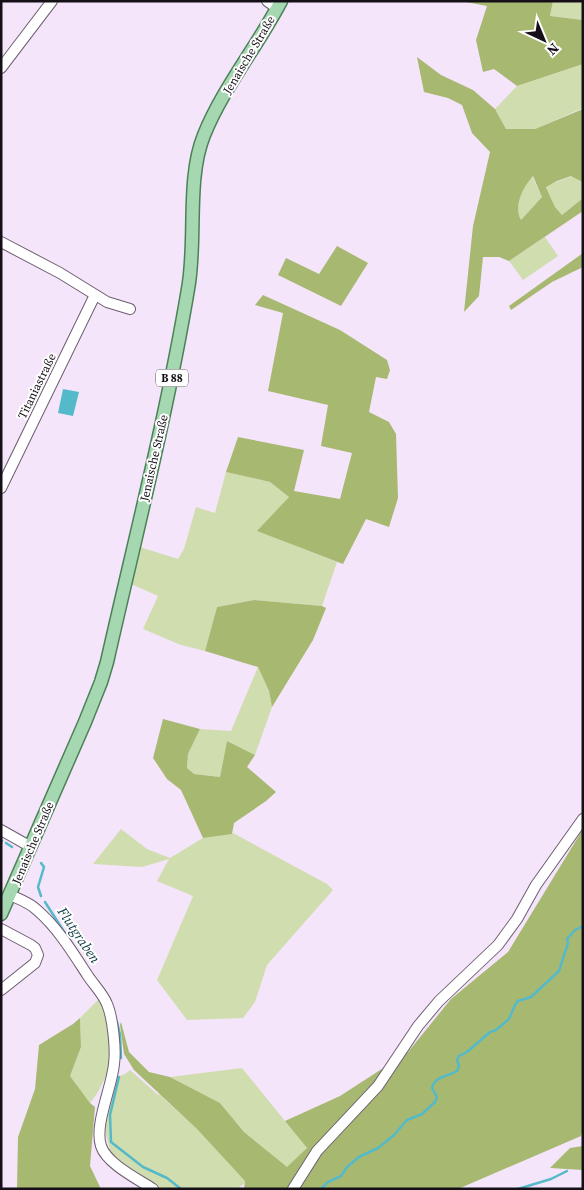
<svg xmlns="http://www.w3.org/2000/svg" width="584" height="1190" viewBox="0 0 584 1190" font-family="'Source Serif 4',serif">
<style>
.green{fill:#d0ddae}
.forest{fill:#a7b871;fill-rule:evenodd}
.water{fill:#54bac9}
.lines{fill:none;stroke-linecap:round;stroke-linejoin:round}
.stream{stroke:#54bac9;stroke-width:2.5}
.minor-casing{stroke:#6c5e70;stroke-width:12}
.major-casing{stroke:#4c8059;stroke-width:15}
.minor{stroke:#fff;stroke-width:10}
.major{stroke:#a5d7b1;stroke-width:12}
.labels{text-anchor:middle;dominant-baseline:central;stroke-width:4;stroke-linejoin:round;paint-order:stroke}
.shield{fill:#fff;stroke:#5b585d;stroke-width:1}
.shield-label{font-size:11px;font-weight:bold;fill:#151017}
.street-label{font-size:12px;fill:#151017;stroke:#fff}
.water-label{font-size:14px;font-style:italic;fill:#124148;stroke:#fff}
</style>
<rect width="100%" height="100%" fill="#f5e5fa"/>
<!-- green -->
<g class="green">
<path d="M553,1H583V20L550,16Z"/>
<path d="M583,64V108L535,129H506L495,109L517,86Z"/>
<path d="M532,176L542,197L521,220C512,204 523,189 532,176Z"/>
<path d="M572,176L581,182L583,179V198L562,215L555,207L546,186Z"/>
<path d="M545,237L558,256L523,280L509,261Z"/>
<path d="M226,472L270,482L289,497L258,531L337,562L322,606L254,600L217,607L205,651L181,645L143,629L158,596L131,584L140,547L178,559L184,549L196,507L215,513Z"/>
<path d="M258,667L269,691L272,707L255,755L227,741L220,777L194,774L187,768L188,754L200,729L231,731Z"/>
<path d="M121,829L147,849L170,858L203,838L233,833L327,884L333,890L267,965L255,1002L243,1018L187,1020L157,980L193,896L157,881L169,859L142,867L93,864Z"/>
<path d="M99,999L105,1007L108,1020L112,1064L98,1092L90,1103L70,1076L81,1047L80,1018Z"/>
<path d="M242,1068L307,1148L287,1168L244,1132L220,1103L170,1077Z"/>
<path d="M130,1070L157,1094L160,1095L197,1129L246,1182L237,1189H159L136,1175L111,1154L106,1135V1123L117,1077L125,1074Z"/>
</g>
<!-- forest -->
<g class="forest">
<path d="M461,1H553L550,16L583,20V64L517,86L494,69L483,72L476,40L487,6Z"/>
<path d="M417,57L441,75L473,90L495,109L506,129H535L583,109L582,182L571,176L557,181L546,187L555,207L562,215L583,198V211L509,261L499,257H483L479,296L464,312L473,226L490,152L472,133L462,105L448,98L424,92ZM533,176L542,197L521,220C513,206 523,187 533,176Z"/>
<path d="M337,246L368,263L341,306L278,275L286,258L319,274Z"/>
<path d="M583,253V267L552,282L511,310L509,306Z"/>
<path d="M263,295L340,330L387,360L390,370L387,379L376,377L369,412L389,422L396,434L398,498L389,527L366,519L343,564L257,531L289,497L270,482L226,472L238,437L304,450L294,491L340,499L352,453L321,446L328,405L268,391L283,313L255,305Z"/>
<path d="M254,600L322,606L326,608L313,640L272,707L269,691L258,667L205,651L217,607Z"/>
<path d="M163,719L200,729L188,754L187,768L194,774L220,777L227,741L255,755L247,767L276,792L266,801L234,823L232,834L203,838L181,790L167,779L153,758Z"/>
<path d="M583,829V1128L581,1136L458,1189H244L245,1181L197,1129L134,1070L124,1054L120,1025L121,1022L129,1052L149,1072L170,1077L220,1103L244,1132L287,1167L307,1148L285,1121L340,1096L408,1052L451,999L508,952Z"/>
<path d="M80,1018L81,1047L70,1076L90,1103L95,1107L90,1166L101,1189H17L18,1137L35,1089L39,1045L73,1024Z"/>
<path d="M583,1146V1170L550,1168L570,1148Z"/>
</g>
<!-- water -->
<path class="water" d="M63,389L79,392L73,416L58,413Z"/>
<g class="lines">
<!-- stream -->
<g class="stream">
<path d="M1,840L2,841"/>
<path d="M6,843L12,847"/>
<path d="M41,863L44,867L38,887L41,896"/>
<path d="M45,902L70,941"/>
<path d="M117,1022L120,1035L121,1058"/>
<path d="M119,1077L110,1115L111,1142L143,1167L167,1178L181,1189"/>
<path d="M321,1189L328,1182L341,1176L347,1167L359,1157L378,1148L394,1135L407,1120L422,1114L435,1102L437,1097L432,1088C435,1076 447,1077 457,1071L459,1066L457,1060L459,1056L467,1052L490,1032L496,1030L509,1019L515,1005L518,1001L531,997L559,971L568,943L567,939L575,930L583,926"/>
<path d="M518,1189L551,1179L567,1171"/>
</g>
<!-- minor casing -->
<g class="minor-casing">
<g id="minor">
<path d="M267,1L277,8"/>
<path d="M1,68L52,1"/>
<path d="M1,242L60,273L107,302L130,309"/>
<path d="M1,488L95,295"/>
<path d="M1,830L31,847"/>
<path d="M10,895C19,899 30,903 37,910C58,928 73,953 88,976C94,985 103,994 107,1004C113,1018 116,1050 114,1064C112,1087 94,1125 101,1146C107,1164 138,1179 153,1189"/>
<path d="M1,929L31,945L35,948L38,955L35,963L1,990"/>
<path d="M293,1189L317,1151L378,1086L418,1026L439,1001L498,945L517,919L536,885L583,819"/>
</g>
</g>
<!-- major casing -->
<g class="major-casing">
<path id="major" d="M1,914L85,722L101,682L107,662C135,538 167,414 188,289C197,241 186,179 204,135C223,88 257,47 281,1"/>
</g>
<!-- minor -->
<use href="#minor" class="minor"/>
<!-- major -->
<use href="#major" class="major"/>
</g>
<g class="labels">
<!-- shield labels -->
<rect class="shield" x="156" y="369.5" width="32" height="17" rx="4"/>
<g class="shield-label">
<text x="172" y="378">B 88</text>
</g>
<!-- street labels -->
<g class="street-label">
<text transform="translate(249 55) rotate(-59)">Jenaische Straße</text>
<text transform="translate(37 386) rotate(-64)">Titaniastraße</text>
<text transform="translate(154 458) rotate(-77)">Jenaische Straße</text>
<text transform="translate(33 843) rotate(-67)">Jenaische Straße</text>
</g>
<!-- water labels -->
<g class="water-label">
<text transform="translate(79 935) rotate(56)">Flutgraben</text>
</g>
</g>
<!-- border -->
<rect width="584" height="1190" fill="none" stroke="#151017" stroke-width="5"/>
<!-- north arrow -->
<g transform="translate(544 40) rotate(136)" stroke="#ffffff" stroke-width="4" paint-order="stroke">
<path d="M0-4L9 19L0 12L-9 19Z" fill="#151017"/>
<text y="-8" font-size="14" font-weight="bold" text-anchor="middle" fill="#151017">N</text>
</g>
</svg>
